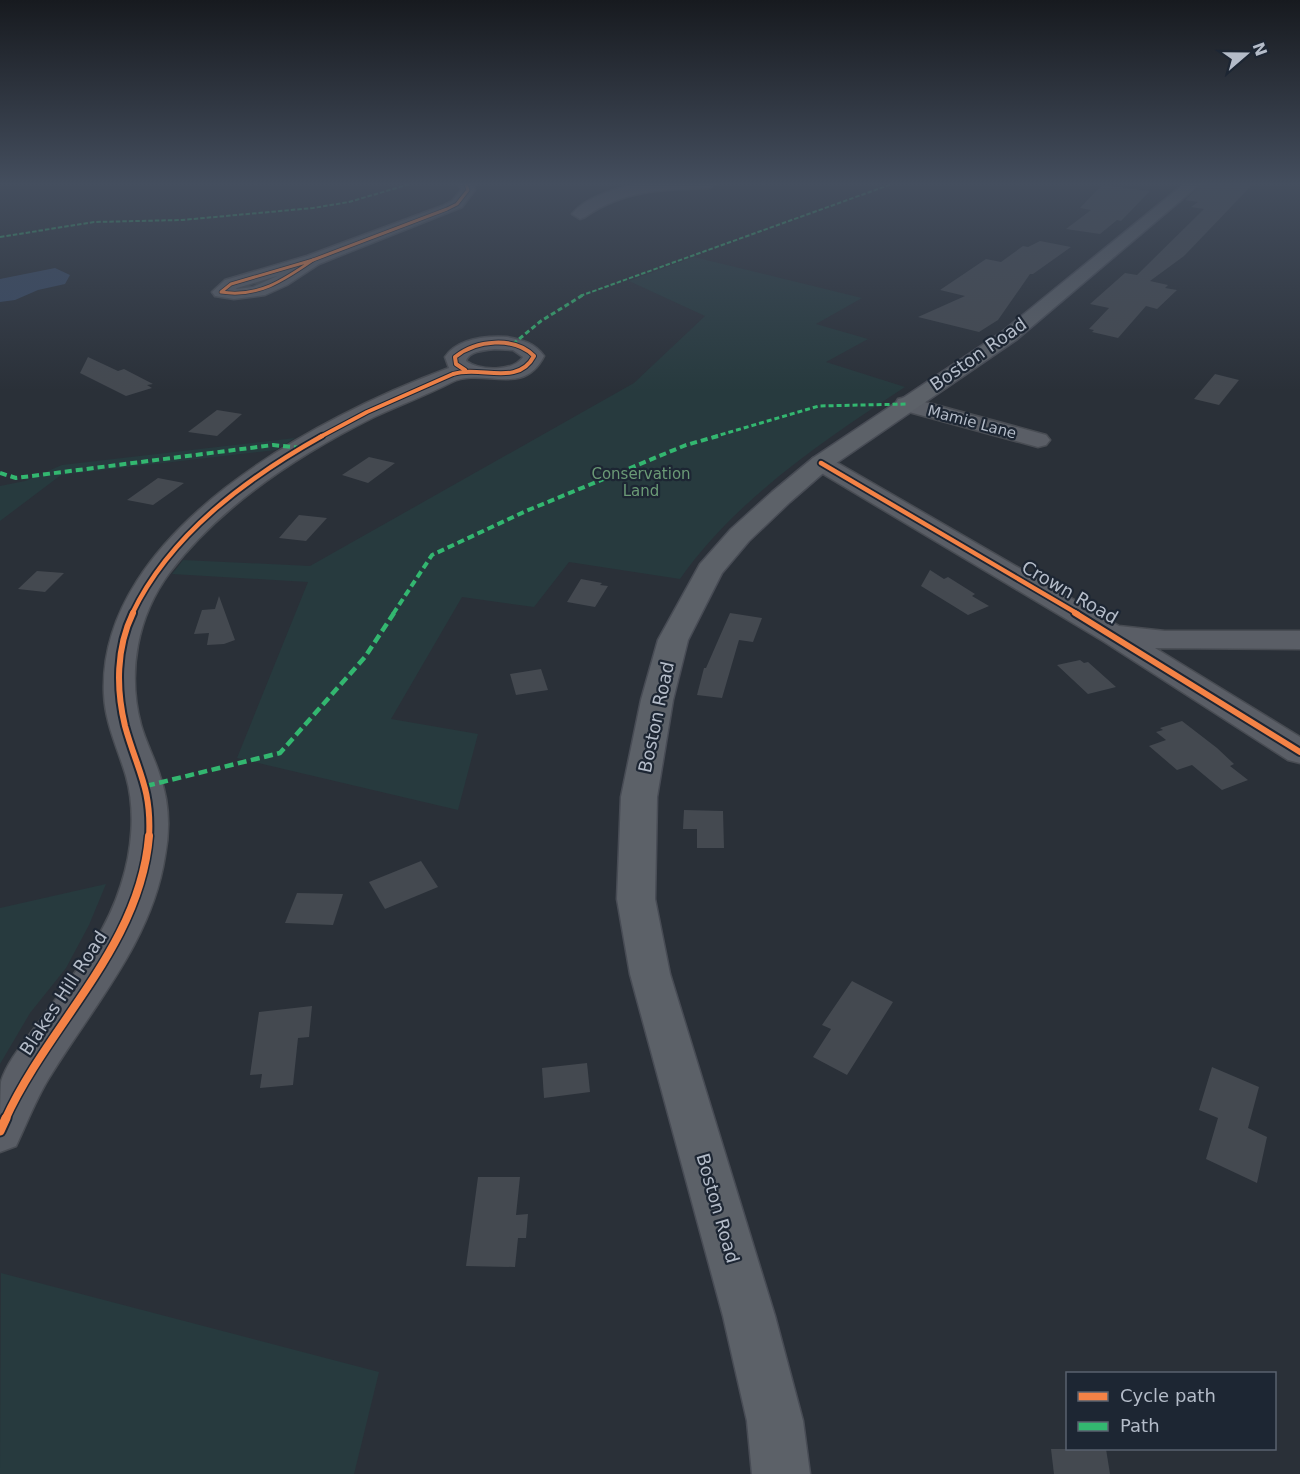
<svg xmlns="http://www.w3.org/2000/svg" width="1300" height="1474" viewBox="0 0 1300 1474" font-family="'DejaVu Sans',sans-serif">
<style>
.green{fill:#273a3e}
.water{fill:#384963}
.building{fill:#444950}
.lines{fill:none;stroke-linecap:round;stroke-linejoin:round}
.minor-casing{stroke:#484c53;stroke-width:3}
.major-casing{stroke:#484c55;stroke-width:3}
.minor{fill:#5a5e66;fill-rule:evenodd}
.major{fill:#5c6168;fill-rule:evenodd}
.quiet-far3{stroke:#33b770;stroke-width:2;stroke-dasharray:4.5 2;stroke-linecap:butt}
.quiet-far2{stroke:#33b770;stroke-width:3;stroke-dasharray:5 3;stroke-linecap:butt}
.quiet-far1{stroke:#33b770;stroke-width:4;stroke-dasharray:7 4;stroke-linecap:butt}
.quiet{stroke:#33b770;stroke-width:4.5;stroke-dasharray:9 4.5;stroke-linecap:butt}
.cycleway-far5-casing{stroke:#1d2633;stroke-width:4.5}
.cycleway-far4-casing{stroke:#1d2633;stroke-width:6}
.cycleway-far3-casing{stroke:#1d2633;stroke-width:8}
.cycleway-far2-casing{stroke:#1d2633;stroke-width:10}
.cycleway-far1-casing{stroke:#1d2633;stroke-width:11}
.cycleway-casing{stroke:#1d2633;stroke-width:13}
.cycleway-far5{stroke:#f48246;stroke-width:3}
.cycleway-far4{stroke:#f48246;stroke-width:4}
.cycleway-far3{stroke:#f48246;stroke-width:4.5}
.cycleway-far2{stroke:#f48246;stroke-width:6}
.cycleway-far1{stroke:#f48246;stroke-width:8}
.cycleway{stroke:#f48246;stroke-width:9}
.labels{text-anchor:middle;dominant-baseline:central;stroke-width:4.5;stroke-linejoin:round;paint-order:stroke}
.far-street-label{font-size:15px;fill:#b4bcc9;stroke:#1d2633}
.far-park-label{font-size:15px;fill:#6b9a76;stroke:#1d2633}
.street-label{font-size:18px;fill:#b4bcc9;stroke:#1d2633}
</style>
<rect width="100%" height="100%" fill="#2a3038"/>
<!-- green -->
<g class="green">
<path d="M694,257L862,298L816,324L868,339L826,362L905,387C825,439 735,500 680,579L569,562L534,607L462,597L391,719L478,734L458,810L237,758L308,582L172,574L183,560L310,566L634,383L705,316L629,281Z"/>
<path d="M295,438L276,450L61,475L0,521V486L25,481L62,465Z"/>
<path d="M106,884L89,925L66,968L30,1013L0,1064V908Z"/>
<path d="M1,1273L379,1372L354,1474H0Z"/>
</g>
<!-- water -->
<path class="water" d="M55,268L70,275L65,284L38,290L15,300L0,302V279Z"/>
<!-- building -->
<g class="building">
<path d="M1202,184H1253L1184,256L1150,281L1168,285L1165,288L1177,290L1157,309L1146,306L1118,338L1092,332L1094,330L1089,329L1109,308L1090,304L1125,273L1137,275L1204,209L1191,207L1198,202L1185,200Z"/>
<path d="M1102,185L1150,191L1121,221L1117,220L1100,234L1066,229L1091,210L1080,208Z"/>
<path d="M1040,241L1071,247L1033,274H1030L998,320L979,332L918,317L965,296L940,290L986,259L1001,262L1023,246L1028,247Z"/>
<path d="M88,357L118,371L124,369L153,384L147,385L152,388L126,396L80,373Z"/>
<path d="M1215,374L1239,380L1219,405L1194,399Z"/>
<path d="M217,410L242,414L217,436L188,432Z"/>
<path d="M369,457L395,463L368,483L342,475Z"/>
<path d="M158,478L184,483L153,505L127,500Z"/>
<path d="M299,515L327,518L306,541L279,538Z"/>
<path d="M930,570L944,579L948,577L975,594L972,596L989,606L968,615L921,586Z"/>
<path d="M37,571L64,573L45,592L18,589Z"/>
<path d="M581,579L602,583L600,585L608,586L595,607L567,602Z"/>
<path d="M219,596L235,640L224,644L207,645L209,633L194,634L202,610L215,609Z"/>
<path d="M730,613L762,618L753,642L739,640L722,698L697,695L704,668H706Z"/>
<path d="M1080,660L1084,663L1088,662L1116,687L1088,694L1057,665Z"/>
<path d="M541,669L548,690L516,695L510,674Z"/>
<path d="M1182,721L1217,748L1234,764L1230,766L1248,780L1222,790L1192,765L1177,770L1149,746L1166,740L1156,732L1163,730L1160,728Z"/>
<path d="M684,810L723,811L724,848H697V829H683Z"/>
<path d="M421,861L438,887L385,909L369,882Z"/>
<path d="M297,893L343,894L333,925L285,923Z"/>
<path d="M852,981L893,1002L847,1075L813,1057L831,1029L822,1025Z"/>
<path d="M312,1006L309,1037L298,1038L293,1085L260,1088L262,1074L250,1075L259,1012Z"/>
<path d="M587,1063L590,1092L544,1098L542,1068Z"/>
<path d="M1212,1067L1259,1087L1248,1128L1267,1137L1257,1183L1206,1159L1218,1118L1199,1110Z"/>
<path d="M478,1177H520L516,1215L528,1214L526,1238H518L515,1267L466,1266Z"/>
<path d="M1051,1449H1106L1110,1474H1054Z"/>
</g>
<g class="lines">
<!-- minor casing -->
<g class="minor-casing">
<g id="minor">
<path d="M459,184H473L475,190L462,207L319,264L287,285L265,295L234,299L215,296L212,292L225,280L307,256L442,206L452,201L461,190ZM277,276L253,287L236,289L237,288Z"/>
<path d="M637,184H716L709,188C664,189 623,190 585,217L580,219L572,214C587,196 615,189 637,184Z"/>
<path d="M507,337C523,340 535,343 544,356C523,398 483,367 452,382C427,395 400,405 374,417C298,455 222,504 170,572C137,616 127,673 141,725C146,743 155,759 160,776C169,801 170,830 165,856C152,941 93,1006 49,1078C36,1099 27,1123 16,1146L0,1152C0,1135 0,1096 1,1082C7,1061 26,1040 39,1022C70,979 105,937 121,885C132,851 136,811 126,776C118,749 105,723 104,694C97,532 319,416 449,368L445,357C458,338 487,336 507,337ZM495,349L513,350L523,357C513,372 480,371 466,361C469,351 485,350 495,349Z"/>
<path d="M906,397L1046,435L1050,440L1046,445L1038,447L898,409L895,404L898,399Z"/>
<path d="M821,456L829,458L1119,626L1165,631H1300V649L1155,648L1300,737V763L1288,760L1103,641L813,468L809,463L813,458Z"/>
</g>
</g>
<!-- major casing -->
<g class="major-casing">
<path id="major" d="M1184,184H1200L1016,340L829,468L790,502L749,541L722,573L688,640L673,700L657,797L655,899L670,974L775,1316L803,1421L810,1474H752L747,1421L723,1316L630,974L617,899L621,797L641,700L658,640L700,564L731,529L772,492L813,458L1002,332Z"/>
</g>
<!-- minor -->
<use href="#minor" class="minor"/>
<!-- major -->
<use href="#major" class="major"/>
<!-- quiet-far3 -->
<g class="quiet-far3">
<path d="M0,237L94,222L182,220L313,208L349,202L410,184"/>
<path d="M580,296L892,184"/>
</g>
<!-- quiet-far2 -->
<g class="quiet-far2">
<path d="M513,344L541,321L583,295"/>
<path d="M713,437L819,406L906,404"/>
</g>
<!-- quiet-far1 -->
<g class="quiet-far1">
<path d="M0,473L16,478L273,445L301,448"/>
<path d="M393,614L432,555L526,511L686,445L718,436"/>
</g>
<!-- quiet -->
<path class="quiet" d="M146,786L280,753L365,657L394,613"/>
<!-- cycleway-far5 casing -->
<g class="cycleway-far5-casing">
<g id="cycleway-far5">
<path d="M313,260C284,280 258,298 221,292L231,284Z"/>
<path d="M313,260L447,209L457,204L468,190L466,184"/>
</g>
</g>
<!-- cycleway-far4 casing -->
<g class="cycleway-far4-casing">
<path id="cycleway-far4" d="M320,437L367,412L453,374C480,365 518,387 534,356C514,336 476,340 455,357L456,364L465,370"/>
</g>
<!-- cycleway-far3 casing -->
<g class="cycleway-far3-casing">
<g id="cycleway-far3">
<path d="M821,463L1078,614"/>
<path d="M132,614C170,534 247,478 322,436"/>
</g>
</g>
<!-- cycleway-far2 casing -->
<g class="cycleway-far2-casing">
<g id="cycleway-far2">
<path d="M133,613C116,648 116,689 125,726C137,770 152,788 149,838"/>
<path d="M1075,613L1300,752"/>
</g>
</g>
<!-- cycleway-far1 casing -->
<g class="cycleway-far1-casing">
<path id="cycleway-far1" d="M5,1120C49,1023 140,947 149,836"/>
</g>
<!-- cycleway casing -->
<g class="cycleway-casing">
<path id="cycleway" d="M0,1131L6,1118"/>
</g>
<!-- cycleway-far5 -->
<use href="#cycleway-far5" class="cycleway-far5"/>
<!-- cycleway-far4 -->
<use href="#cycleway-far4" class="cycleway-far4"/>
<!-- cycleway-far3 -->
<use href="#cycleway-far3" class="cycleway-far3"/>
<!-- cycleway-far2 -->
<use href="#cycleway-far2" class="cycleway-far2"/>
<!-- cycleway-far1 -->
<use href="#cycleway-far1" class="cycleway-far1"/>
<!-- cycleway -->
<use href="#cycleway" class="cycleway"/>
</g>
<!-- sky -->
<linearGradient id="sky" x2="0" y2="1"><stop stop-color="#171a1f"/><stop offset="0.47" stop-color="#444e5e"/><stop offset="1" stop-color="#444e5e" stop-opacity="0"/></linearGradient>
<rect width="1300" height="391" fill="url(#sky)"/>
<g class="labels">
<!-- far-street labels -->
<g class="far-street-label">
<text transform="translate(972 422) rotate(15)">Mamie Lane</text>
</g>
<!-- far-park labels -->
<g class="far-park-label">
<text x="641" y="474">Conservation<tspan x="641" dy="17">Land</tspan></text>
</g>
<!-- street labels -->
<g class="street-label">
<text transform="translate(978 354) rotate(-35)">Boston Road</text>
<text transform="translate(1070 592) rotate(30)">Crown Road</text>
<text transform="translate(656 717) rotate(-78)">Boston Road</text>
<text transform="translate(63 993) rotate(-57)">Blakes Hill Road</text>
<text transform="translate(718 1208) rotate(74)">Boston Road</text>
</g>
</g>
<!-- legend -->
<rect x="1066" y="1372" width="210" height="78" fill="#1d2633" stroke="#59626f" stroke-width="1.5"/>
<rect x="1078" y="1392" width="30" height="9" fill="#f48246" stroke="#59626f" stroke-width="1.5"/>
<text x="1120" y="1402" font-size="18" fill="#b4bcc9">Cycle path</text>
<rect x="1078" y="1422" width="30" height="9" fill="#33b770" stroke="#59626f" stroke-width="1.5"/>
<text x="1120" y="1432" font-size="18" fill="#b4bcc9">Path</text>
<!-- north arrow -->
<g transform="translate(1246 54) rotate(70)" stroke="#1d2633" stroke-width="4.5" paint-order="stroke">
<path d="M0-4.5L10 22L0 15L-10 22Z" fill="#b4bcc9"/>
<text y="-9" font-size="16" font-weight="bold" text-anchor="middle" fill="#b4bcc9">N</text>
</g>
</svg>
